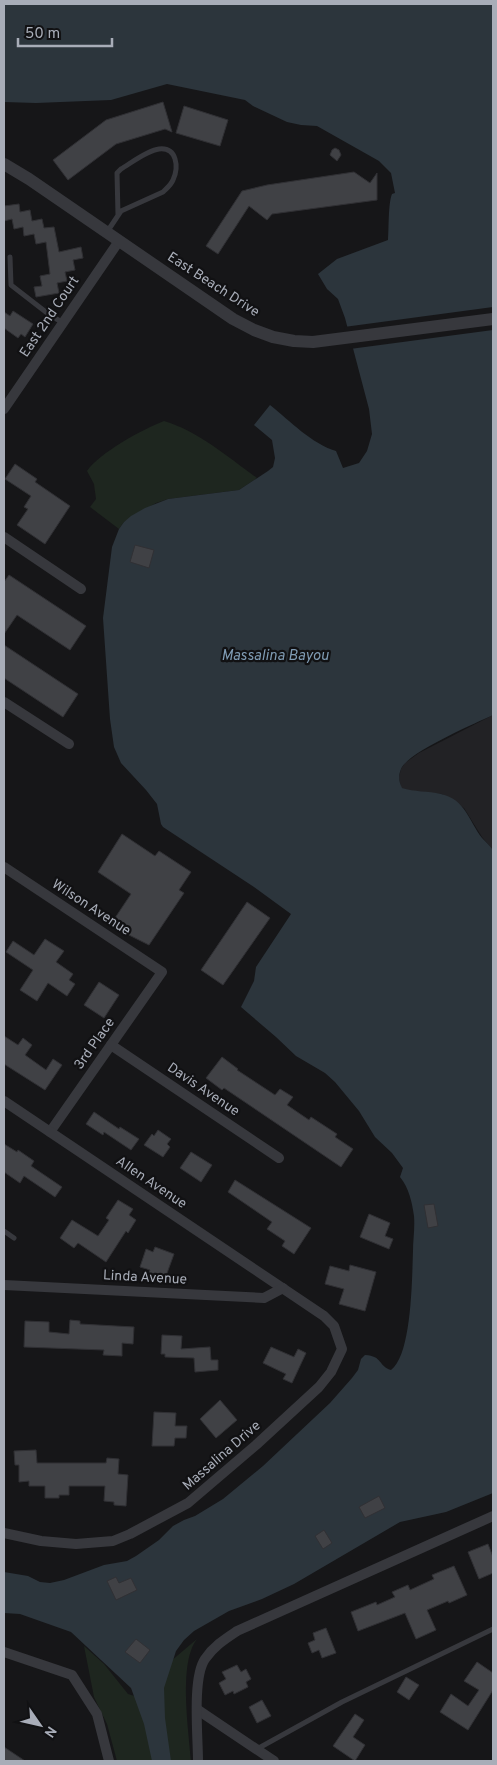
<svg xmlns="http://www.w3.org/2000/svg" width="497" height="1765" viewBox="0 0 497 1765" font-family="Overpass,sans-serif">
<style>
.built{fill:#222225}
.green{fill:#1e261f}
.water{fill:#2c353c}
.pier{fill:#161618}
.building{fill:#404145;stroke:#303034}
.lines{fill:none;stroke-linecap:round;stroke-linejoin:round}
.service{stroke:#37383d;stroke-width:5}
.minor{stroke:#37383d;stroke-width:10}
.tertiary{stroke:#37383d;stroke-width:12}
.labels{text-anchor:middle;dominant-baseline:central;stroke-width:4.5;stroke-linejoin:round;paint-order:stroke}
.street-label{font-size:14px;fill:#a8adb8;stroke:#111113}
.water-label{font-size:15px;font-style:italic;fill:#7f9bb3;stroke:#111113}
</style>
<rect width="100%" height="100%" fill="#161618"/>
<!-- built -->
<path class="built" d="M493,715V850L482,837L464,808L442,794L409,791L401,788L399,777L401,769L405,763L419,753Z"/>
<!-- green -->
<g class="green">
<path d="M164,421C198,431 228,457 257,478L239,490L168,499L156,503L124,522L119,529L90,507L96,499L94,484L87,471C99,453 143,429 164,421Z"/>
<path d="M197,1639C178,1663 189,1731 191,1761H117L107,1724L94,1697L84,1646L104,1664L128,1694L141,1698L164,1667Z"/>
</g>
<!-- water -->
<path class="water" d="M4,4H493V715C474,724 408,752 401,769C398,776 399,782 402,788C414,792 428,791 441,794C465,799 469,821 482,838C486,842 490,846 493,850V1493L446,1512L400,1522L294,1584L262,1599L229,1611L194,1631L184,1640L176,1651L164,1688L165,1718L171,1761H152L144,1724L131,1688L71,1632L20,1614L4,1613V1572L28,1576L40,1582L50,1583L64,1580L104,1565L127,1561L136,1556L159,1540L173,1526L184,1520L195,1516L223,1499L263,1466L330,1403L352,1378L358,1370L361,1359L365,1355C383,1356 378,1366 391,1370C412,1355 412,1277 413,1251C413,1240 415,1228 414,1216C412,1202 409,1188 400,1177L403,1168L392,1153L375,1137L359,1111L335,1082L325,1073L296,1056L276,1037L241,1007L254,981L256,967L291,914L254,887L163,827L161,824L157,804L146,790L121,763L114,747L110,719L103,618L112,547L119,529L124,522L131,516L145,508L168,499L239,490L268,471L273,467L275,458L272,440L254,425L270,405C290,421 312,444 336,451L343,468L359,463L367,451L372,434L369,409L345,318L338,299L327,289L318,274L337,259L388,240C389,228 388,204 392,194L395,193L391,173L379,161L317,126L301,125L287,122L253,106L245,100L167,84L111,100L36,103L4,102Z"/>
<!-- pier -->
<path class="pier" d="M493,307V330L350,349L344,327Z"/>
<!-- building -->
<g class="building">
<path d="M163,102L172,132L165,129L116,144L68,180L53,160L106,120Z"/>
<path d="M184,106L228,120L220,146L176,133Z"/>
<path d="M335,148L339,150L341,155L337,161L330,155L332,150Z"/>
<path d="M354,172L370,183L377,173V200L272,214L267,220L249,206L218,254L206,246L242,191L267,185Z"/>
<path d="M19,204L20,212L30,210L32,221L42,219L44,228L54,227L59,252L81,247L83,258L73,260L75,270L65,272L67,281L57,283L59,293L36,297L34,287L42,286L40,276L50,274L46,242L36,244L34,234L24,236L23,227L14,229L12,219L4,221V206Z"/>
<path d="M13,311L33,324L25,337L21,334L18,338L4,328V312L10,316Z"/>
<path d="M15,464L37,479L35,482L70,506L45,544L17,525L28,509L24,507L31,496L5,479Z"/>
<path d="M135,545L154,550L149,568L130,562Z"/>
<path d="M9,575L86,626L70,650L17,615L4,634V582Z"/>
<path d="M4,645L78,694L63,717L4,678Z"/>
<path d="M122,834L155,856L159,851L191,872L179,890L184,893L149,945L129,935L113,921L131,894L98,872Z"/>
<path d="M247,902L270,918L223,985L201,970Z"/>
<path d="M45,939L64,951L56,962L73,974L69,980L75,984L67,996L48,983L37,1001L20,990L33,970L6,952L13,941L34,955Z"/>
<path d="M99,982L119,995L104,1018L84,1005Z"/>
<path d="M4,1036L18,1045L23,1038L32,1045L25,1055L46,1070L53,1059L62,1065L45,1090L4,1064Z"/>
<path d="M222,1057L238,1069L237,1070L275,1095L280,1089L293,1097L287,1105L309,1120L311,1117L337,1134L335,1137L353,1149L341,1167L224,1088L222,1090L206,1078Z"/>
<path d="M94,1112L119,1129L120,1127L139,1139L131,1150L104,1132L103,1135L86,1124Z"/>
<path d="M158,1130L171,1139L167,1144L170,1147L163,1157L144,1145L152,1134L154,1136Z"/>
<path d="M4,1144L17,1152L18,1150L34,1161L31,1166L62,1187L55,1197L24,1176L20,1183L4,1172Z"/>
<path d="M191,1152L212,1165L201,1182L180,1168Z"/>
<path d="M235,1180L311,1228L294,1254L282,1246L285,1241L267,1229L272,1222L228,1192Z"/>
<path d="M118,1200L133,1209L129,1215L136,1220L128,1233L126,1231L106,1262L78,1243L74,1248L60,1238L72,1220L98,1236L109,1220L106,1218Z"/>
<path d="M434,1204L438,1226L428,1228L424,1205Z"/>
<path d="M369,1214L390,1223L385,1236L393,1239L389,1249L360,1237Z"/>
<path d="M155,1247L174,1254L166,1276L161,1274V1277L149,1273L150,1270L140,1267L146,1249L153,1252Z"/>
<path d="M350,1265L376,1272L365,1311L339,1304L344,1289L325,1284L330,1266L349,1271Z"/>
<path d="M70,1320L80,1321V1324L134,1327L133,1344L122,1343V1356L103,1355L104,1350L24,1347L25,1321L49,1322V1332L69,1334Z"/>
<path d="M162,1335L182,1336L181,1349L210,1347L211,1360H218V1370L195,1372L194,1358L165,1357V1354H161Z"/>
<path d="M271,1347L294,1357L298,1349L306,1353L292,1383L283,1379L286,1374L263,1363Z"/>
<path d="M220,1400L237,1420L216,1438L200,1419Z"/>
<path d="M154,1412L176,1413L175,1426H187L186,1438H175L174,1446H152Z"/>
<path d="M36,1450L37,1463H106L107,1458L119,1459L118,1474L128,1475L126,1506L114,1505V1502L104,1501L105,1486H69V1495H59V1498H45V1486H29V1481L19,1482V1465H15L14,1451Z"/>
<path d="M379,1496L385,1508L365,1518L359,1507Z"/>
<path d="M324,1530L332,1543L323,1549L315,1536Z"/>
<path d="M488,1544L493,1557V1573L479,1579L468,1552Z"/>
<path d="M454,1566L467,1595L449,1603L448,1601L427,1610L436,1630L416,1639L405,1613L358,1631L351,1612L376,1602L377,1605L395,1597L392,1592L408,1585L410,1590L434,1579L432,1575Z"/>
<path d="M116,1577L119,1583L131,1578L137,1590L116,1600L107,1581Z"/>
<path d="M326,1628L336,1653L322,1658L319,1650L312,1653L308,1643L315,1640L313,1633Z"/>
<path d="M136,1639L150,1650L140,1663L125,1652Z"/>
<path d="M477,1662L493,1673V1690L468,1730L440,1712L451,1694L468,1706L479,1690L464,1681Z"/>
<path d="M237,1665L241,1672L246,1669L251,1679L246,1682L248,1687L234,1694L233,1691L225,1695L219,1683L226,1679L222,1672Z"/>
<path d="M406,1677L419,1685L409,1700L397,1692Z"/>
<path d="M262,1700L271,1716L257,1723L249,1707Z"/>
<path d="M355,1714L364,1720L353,1737L365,1745L355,1761L333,1746Z"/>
<path d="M4,1747L25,1761H4Z"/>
</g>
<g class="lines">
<!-- service -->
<g class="service">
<path d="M107,232L121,211L163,192C167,188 171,185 173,180C179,167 177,147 159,149C148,150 131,163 121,169L117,173L118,215"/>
<path d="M10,257L11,285L51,316L62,322"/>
<path d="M4,1231L14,1238"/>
<path d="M257,1749L342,1702L493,1629"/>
</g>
<!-- minor -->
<g class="minor">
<path d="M4,409L119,241"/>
<path d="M4,537L81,589"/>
<path d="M4,702L69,744"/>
<path d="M4,867L162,972L50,1132"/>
<path d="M111,1045L279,1158"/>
<path d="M4,1101L324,1316L334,1326L342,1349L331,1372L319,1387L256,1445L188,1503L130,1534L113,1541L76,1544L41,1541L4,1533"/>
<path d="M4,1285L264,1298L283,1288"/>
<path d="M4,1652L72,1675L97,1714L109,1761"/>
<path d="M198,1710L274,1761"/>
<path d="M198,1761C198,1736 192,1678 205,1659C214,1646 225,1639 237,1631L493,1516"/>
</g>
<!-- tertiary -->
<path class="tertiary" d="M4,164L29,179L233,319L254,330L273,337L294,341L313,342L493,319"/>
</g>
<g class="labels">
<!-- street labels -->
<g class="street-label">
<text transform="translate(213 285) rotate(33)">East Beach Drive</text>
<text transform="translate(50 317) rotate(-56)">East 2nd Court</text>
<text transform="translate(91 908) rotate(33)">Wilson Avenue</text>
<text transform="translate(95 1044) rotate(-55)">3rd Place</text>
<text transform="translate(203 1090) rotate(34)">Davis Avenue</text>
<text transform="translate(151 1183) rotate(34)">Allen Avenue</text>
<text transform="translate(145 1278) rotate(3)">Linda Avenue</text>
<text transform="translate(222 1456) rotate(-41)">Massalina Drive</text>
</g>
<!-- water labels -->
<g class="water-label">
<text x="275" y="656">Massalina Bayou</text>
</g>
</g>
<!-- border -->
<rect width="497" height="1765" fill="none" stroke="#a8adb8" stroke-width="10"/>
<!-- north arrow -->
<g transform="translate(40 1725) rotate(124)" stroke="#111113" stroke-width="4" paint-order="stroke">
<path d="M0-4L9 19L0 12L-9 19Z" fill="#a8adb8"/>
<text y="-8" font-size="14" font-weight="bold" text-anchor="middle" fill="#a8adb8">N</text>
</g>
<!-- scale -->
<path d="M18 38v8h94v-8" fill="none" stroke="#a8adb8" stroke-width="2.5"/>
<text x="25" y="38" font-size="15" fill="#a8adb8" stroke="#111113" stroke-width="4" paint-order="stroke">50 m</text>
</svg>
